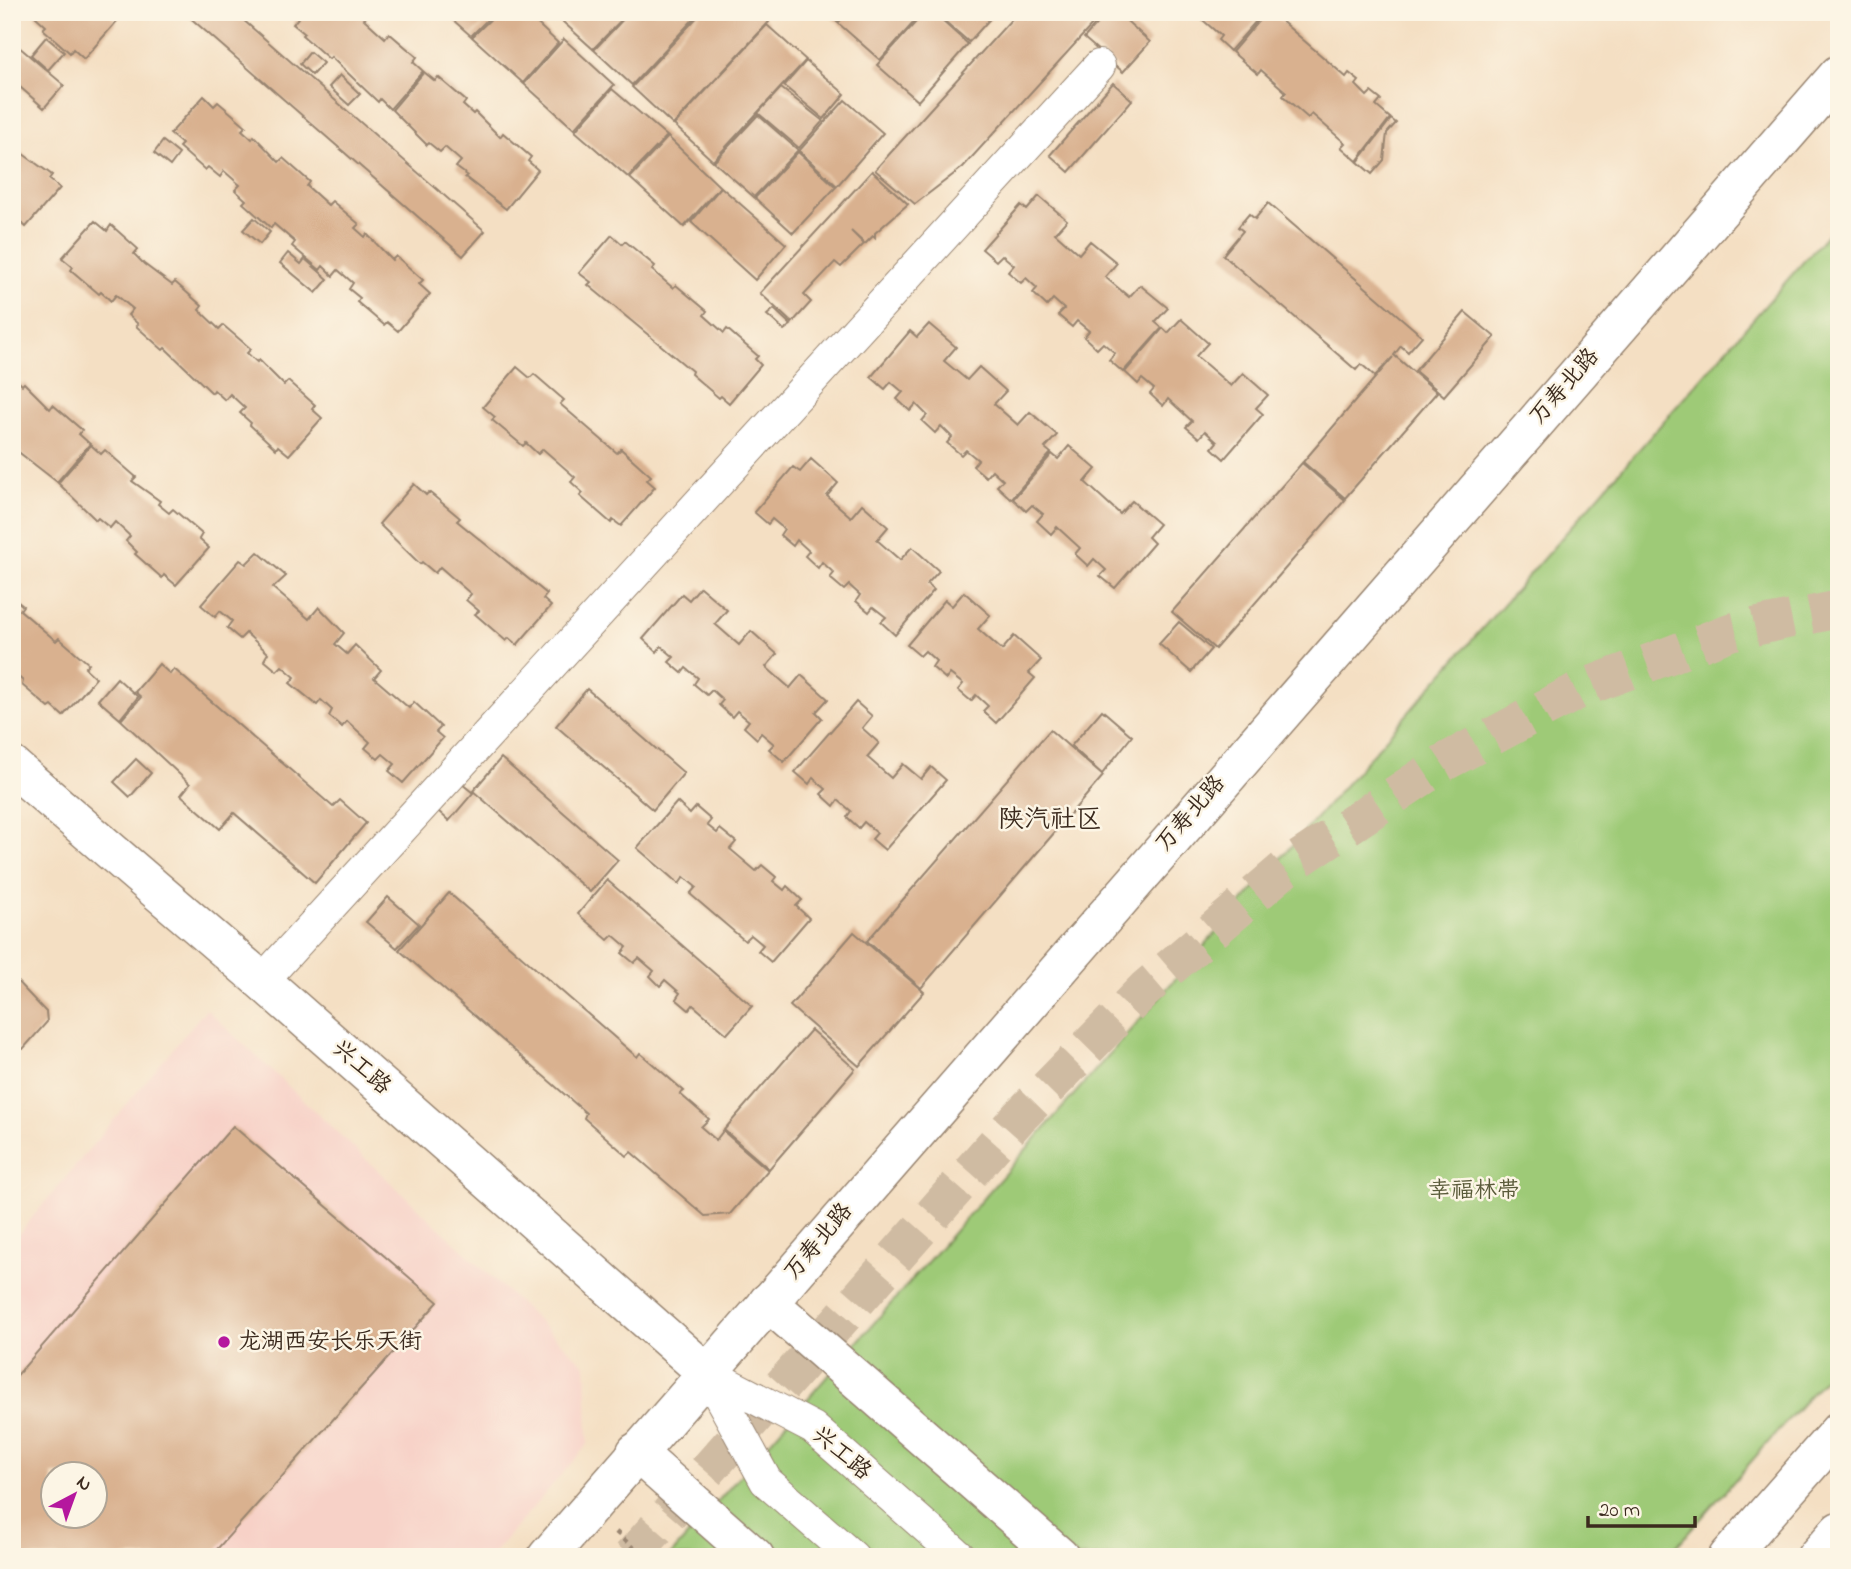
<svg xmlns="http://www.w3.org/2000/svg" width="1851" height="1569" viewBox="0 0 1851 1569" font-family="'Indie Flower','LXGW WenKai TC',sans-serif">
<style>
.built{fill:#f7d1c7;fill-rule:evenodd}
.green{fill:#9eca77;stroke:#6c7a4a;stroke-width:2}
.building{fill:#d9b18f;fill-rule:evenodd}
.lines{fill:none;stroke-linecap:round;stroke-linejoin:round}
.primary-tunnel{stroke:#cfbba2;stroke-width:38;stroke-dasharray:38 19;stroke-linecap:butt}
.minor-casing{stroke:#988470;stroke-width:34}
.tertiary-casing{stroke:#988470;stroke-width:41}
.secondary-casing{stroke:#988470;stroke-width:41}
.primary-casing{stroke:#988470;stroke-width:41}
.path{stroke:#988470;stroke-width:4.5;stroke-dasharray:5 5;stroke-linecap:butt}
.minor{stroke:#fff;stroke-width:32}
.tertiary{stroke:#fff;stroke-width:38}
.secondary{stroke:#fff;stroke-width:38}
.primary{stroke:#fff;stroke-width:38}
.poi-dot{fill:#b5179e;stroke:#fcf5e5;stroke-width:2.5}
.labels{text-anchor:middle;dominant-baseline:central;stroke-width:5;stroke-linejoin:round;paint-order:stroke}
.street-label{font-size:23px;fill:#3b2a1e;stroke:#fcf5e5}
.park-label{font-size:23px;fill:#595a39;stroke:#fcf5e5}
.poi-label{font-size:23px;fill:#3b2a1e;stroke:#fcf5e5;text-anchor:start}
.quarter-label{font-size:26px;fill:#3b2a1e;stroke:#fcf5e5}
</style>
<rect width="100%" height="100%" fill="#fcf5e5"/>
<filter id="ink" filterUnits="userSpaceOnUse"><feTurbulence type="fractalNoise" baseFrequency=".0143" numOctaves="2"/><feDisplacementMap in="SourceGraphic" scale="14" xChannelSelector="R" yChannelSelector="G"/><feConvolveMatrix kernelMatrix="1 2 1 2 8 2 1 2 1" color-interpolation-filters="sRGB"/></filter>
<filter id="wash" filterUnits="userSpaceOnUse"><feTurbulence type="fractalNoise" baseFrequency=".00686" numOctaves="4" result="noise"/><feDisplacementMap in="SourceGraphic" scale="28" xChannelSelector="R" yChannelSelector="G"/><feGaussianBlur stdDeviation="1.57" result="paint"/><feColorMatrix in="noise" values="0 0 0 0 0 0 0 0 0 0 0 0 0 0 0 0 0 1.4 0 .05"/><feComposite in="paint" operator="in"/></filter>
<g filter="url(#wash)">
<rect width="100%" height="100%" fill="#f4dfc3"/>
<!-- built -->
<path class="built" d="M206,1009L586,1366L588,1444L490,1557H12V1242ZM52,1474H94V1516H52Z"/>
<!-- green -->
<path class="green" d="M1839,221V1362L1667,1557H669Z"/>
<g id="blocks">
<!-- building -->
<g class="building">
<path d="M39,12H107L117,21L84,59L73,49L70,53L43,29L46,26L35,16Z"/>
<path d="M190,12H234L485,231L463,256L187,15Z"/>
<path d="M292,12H365L368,15L364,19L385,38L389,33L417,57L413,62L423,71L390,109L380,99L378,102L331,57L329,59L302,35L304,33L293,24L298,18Z"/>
<path d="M444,12H491L493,14L471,36Z"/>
<path d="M498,12H525L558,43L523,83L472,37Z"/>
<path d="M552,12H629L593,49Z"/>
<path d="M630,12H700L632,85L594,50Z"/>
<path d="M702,12H758L769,22L673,125L632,87Z"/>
<path d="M826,12H846L837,22Z"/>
<path d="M848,12H923L880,60L838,23Z"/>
<path d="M925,12H932L968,44L918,101L877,65Z"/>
<path d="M934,12H996L969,42Z"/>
<path d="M1018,12H1104L963,167L915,204L875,170Z"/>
<path d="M1107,12H1117L1150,42L1123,72L1084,38Z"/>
<path d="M1185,12H1264L1230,51L1218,40L1221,36L1196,14L1192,18Z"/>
<path d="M1266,12H1271L1346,77L1349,73L1359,81L1356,85L1367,96L1371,92L1381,100L1376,106L1390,118L1357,161L1341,147L1345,143L1312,114L1308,118L1283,96L1286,92L1261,70L1258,74L1232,52Z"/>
<path d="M767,25L806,60L713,161L674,125Z"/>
<path d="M46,37L64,52L48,70L31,55Z"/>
<path d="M564,39L614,85L574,129L524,84Z"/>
<path d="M12,41L64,85L44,108L12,80Z"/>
<path d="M310,52L323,63L312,75L300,64Z"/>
<path d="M806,61L845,94L824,119L784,86Z"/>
<path d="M424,72L435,81L438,77L466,101L463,105L473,114L475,112L500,137L503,133L531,157L528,161L538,170L506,209L465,177L467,175L456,167L461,161L445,147L440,152L429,143L427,145L392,110Z"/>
<path d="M340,75L360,94L349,105L329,87Z"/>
<path d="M1113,83L1132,100L1069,172L1050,155Z"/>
<path d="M781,88L823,121L799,148L758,113Z"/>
<path d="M612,89L667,136L628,177L575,131Z"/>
<path d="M204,96L214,106L218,102L246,126L242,130L252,139L254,136L279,162L283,158L310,182L307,186L328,205L332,201L359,224L355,228L365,237L367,234L392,260L396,256L423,280L419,284L430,294L398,331L387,322L384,325L357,302L360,298L349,289L353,283L338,270L333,276L323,266L320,270L292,246L295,242L274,224L271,228L243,203L246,200L235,190L240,185L224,171L220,177L208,167L205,170L179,147L182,144L170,134Z"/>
<path d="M845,100L883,133L837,186L799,151Z"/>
<path d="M758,115L798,150L754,197L714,162Z"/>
<path d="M1391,119L1396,123L1387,133L1384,160L1372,174L1358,162Z"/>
<path d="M668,137L720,187L684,227L630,178Z"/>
<path d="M163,141L179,154L170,166L154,153Z"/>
<path d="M12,146L52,175L49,179L60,188L26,227L15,217L12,221Z"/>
<path d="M798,152L836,187L793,233L755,198Z"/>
<path d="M872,171L908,204L875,233V238L873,236L865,244L851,231L864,244L841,267L835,262L804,295L811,302L792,323L760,293Z"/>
<path d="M721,187L786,244L755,280L691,222Z"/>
<path d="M1039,196L1067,220L1055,233L1079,254L1090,241L1117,263L1105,277L1129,297L1140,285L1168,308L1155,322L1162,328L1123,372L1109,360L1115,353L1103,343L1097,349L1084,337L1089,331L1077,321L1072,327L1058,315L1064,309L1053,299L1047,306L1033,293L1037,288L1026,278L1021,283L1008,272L1014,265L1002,255L996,261L982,249L1021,205L1027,210Z"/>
<path d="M1268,203L1422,336L1408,352L1401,346L1394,355L1437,392L1345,498L1303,462L1393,357L1375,376L1361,364L1356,370L1223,255L1243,231L1238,227L1249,214L1255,219Z"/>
<path d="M254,218L270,232L260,244L243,230Z"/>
<path d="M95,221L107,231L111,225L138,249L134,254L144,264L172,285L175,282L202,306L199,310L219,329L223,325L251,349L247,353L257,362L259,360L284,385L288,381L315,405L312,409L322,418L289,455L278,446L276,449L250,425L251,423L240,413L245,408L230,394L225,400L214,390L212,393L165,348L163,350L136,326L138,324L128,315L133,309L116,295L111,301L101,292L99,294L71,270L73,267L62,258Z"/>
<path d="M612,235L622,244L625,241L655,266L652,270L673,288L676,285L707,311L704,315L724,333L727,329L758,356L755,359L761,365L729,403L721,396L719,398L691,374L692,371L588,285L591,282L579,273Z"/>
<path d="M288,253L301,264L305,259L328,279L316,293L280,263Z"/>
<path d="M774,309L791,325L784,330L767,315Z"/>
<path d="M1465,312L1495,337L1444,396L1415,371Z"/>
<path d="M1181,319L1208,343L1196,356L1231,386L1243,373L1268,395L1256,408L1263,414L1224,459L1212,448L1217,442L1205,431L1199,438L1186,427L1192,421L1168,399L1163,406L1150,394L1154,389L1142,379L1138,384L1125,372L1163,328L1168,333Z"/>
<path d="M929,324L956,347L944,361L967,380L979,367L1006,391L994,404L1018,425L1030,412L1057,435L1045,448L1051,453L1011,499L997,486L1003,480L992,470L986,477L973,466L978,460L966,450L961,455L947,443L952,437L941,426L935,433L922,421L927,415L916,404L910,411L897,399L903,392L891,382L885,389L871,377L910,331L917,337Z"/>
<path d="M517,367L530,378L534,374L564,400L560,404L617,453L621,449L651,476L647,480L655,487L621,526L613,520L611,523L580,496L583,493L571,482L575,477L543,449L538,454L526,443L523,446L492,420L495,417L483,407Z"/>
<path d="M12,369L16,373L13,377L22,385L24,383L50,409L53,405L82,430L79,434L90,444L57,482L16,450L12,443Z"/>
<path d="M91,445L101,454L105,450L136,477L132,481L160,501L158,504L169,513L173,509L202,534L199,539L209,548L176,585L164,575L162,578L135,554L137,552L126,541L130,536L115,522L110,528L98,518L96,520L58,483Z"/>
<path d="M1069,446L1096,469L1085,482L1120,514L1132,501L1159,524L1148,537L1154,543L1115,588L1100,576L1106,570L1094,559L1088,566L1075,554L1080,548L1057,527L1051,534L1037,521L1043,514L1032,505L1026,511L1013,499L1052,454L1058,459Z"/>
<path d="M811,459L838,483L827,496L851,517L862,504L888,527L877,540L900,560L912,547L939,571L927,584L934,590L895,635L881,622L886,617L873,607L869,612L856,601L860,595L849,585L844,590L830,578L834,573L822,562L818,568L805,556L809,551L797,540L793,546L780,535L784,529L772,519L768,524L754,512L793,467L800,472Z"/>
<path d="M1302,463L1345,500L1215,649L1172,612Z"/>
<path d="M414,484L426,495L429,492L460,518L457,521L547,594L543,599L551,606L517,645L509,638L506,641L475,614L479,611L466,600L471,594L440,567L435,573L422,562L420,564L379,524Z"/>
<path d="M258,552L286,576L273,588L309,619L319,607L344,633L335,644L347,654L355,645L381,670L374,678L409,708L414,702L441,727L436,732L443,738L403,783L389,771L395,764L383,754L378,759L365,748L370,742L347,721L342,727L329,716L332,710L321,700L317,705L290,683L295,677L282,666L277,671L264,660L268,653L246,633L240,639L227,628L232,621L220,611L215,617L201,605L240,560L246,564Z"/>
<path d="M700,587L727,610L715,624L739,645L751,631L777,654L766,667L790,688L801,675L828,699L816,712L822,718L784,762L769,749L774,744L761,733L757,739L744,727L749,721L737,711L732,717L719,705L723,700L712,690L707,695L694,684L698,678L686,668L682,673L669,662L674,657L661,646L657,652L643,639L682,594L689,600Z"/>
<path d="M964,592L990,615L978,629L1002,650L1014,636L1041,660L1029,673L1035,678L996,723L983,711L988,706L976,695L971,701L958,690L963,684L950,674L946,679L932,667L936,661L925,651L920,656L907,645L945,600L952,606Z"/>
<path d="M12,597L23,606L20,610L56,641L59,638L89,664L85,668L96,678L63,716L52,706L49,708L22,685L23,681L12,671L15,664L12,662Z"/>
<path d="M1179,622L1211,649L1191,672L1159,644Z"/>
<path d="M159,664L170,674L174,669L333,807L340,800L366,823L315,883L234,813L220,829L181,795L190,784L121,720L141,697L135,692Z"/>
<path d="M117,678L138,697L120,719L98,700Z"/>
<path d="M587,689L684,773L653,810L556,726Z"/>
<path d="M856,702L872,716L862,728L879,743L867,757L891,778L903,764L921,779L931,767L946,780L885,850L872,839L877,833L864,822L859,828L847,817L851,811L838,800L834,806L821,794L826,789L813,778L809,784L795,772Z"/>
<path d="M1102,710L1132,736L1102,774L1071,746Z"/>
<path d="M1050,730L1103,776L921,988L867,941Z"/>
<path d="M501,758L618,860L590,892L473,791Z"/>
<path d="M136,759L151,773L130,797L114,782Z"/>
<path d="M462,784L473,793L449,821L438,811Z"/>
<path d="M677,802L690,814L696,807L711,820L707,825L717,833L720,829L736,842L730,849L756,871L762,865L776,877L773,881L784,890L787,886L802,900L796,906L809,918L771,962L758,951L763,945L751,935L745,941L690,894L696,887L684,877L679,884L637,848Z"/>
<path d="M607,880L752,1006L727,1034L693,1005L689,1010L676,999L680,993L665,980L660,986L650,976L654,971L639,958L634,963L622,953L627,947L613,935L608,940L578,914Z"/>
<path d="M449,893L637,1057L640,1053L684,1091L680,1094L709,1119L701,1127L716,1140L723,1131L768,1170L730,1214L705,1216L631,1152L627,1156L584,1118L586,1113L399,950Z"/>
<path d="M388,897L419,924L397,948L366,922Z"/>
<path d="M854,932L924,992L859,1066L790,1006Z"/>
<path d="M12,976L46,1012L47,1022L23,1049H12Z"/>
<path d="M811,1030L855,1069L769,1169L724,1130Z"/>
<path d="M233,1126L438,1302L210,1557H12V1381ZM52,1474H94V1516H52Z"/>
</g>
</g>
</g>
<g filter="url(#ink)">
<use href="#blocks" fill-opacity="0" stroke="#988470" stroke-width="2"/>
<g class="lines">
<!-- primary-tunnel -->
<path class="primary-tunnel" d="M631,1557L1018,1118L1145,989L1287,867L1443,763L1583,688L1730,632L1839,609"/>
<!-- minor casing -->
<g class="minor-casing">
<g id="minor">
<path d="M262,981L1099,66"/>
<path d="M707,1373L813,1428L960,1557"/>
<path d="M707,1373L766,1481L853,1557"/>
</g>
</g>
<!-- tertiary casing -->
<g class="tertiary-casing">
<path id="tertiary" d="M12,766L262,981L707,1373"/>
</g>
<!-- secondary casing -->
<g class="secondary-casing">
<g id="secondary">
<path d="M547,1557L1839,74"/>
<path d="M1816,1557L1839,1531"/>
</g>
</g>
<!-- primary casing -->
<g class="primary-casing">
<g id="primary">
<path d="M768,1302L1060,1557"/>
<path d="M636,1452L755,1557"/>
<path d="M1728,1557L1839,1431"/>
</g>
</g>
<!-- path -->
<path class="path" d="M616,1532L643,1557"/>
<!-- minor -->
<use href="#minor" class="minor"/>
<!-- tertiary -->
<use href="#tertiary" class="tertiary"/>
<!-- secondary -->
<use href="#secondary" class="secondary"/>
<!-- primary -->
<use href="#primary" class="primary"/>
</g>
</g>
<!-- markers -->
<circle class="poi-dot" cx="224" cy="1342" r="7"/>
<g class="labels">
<!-- street labels -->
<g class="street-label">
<text transform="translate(1565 387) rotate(-49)">万寿北路</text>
<text transform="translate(1191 814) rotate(-49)">万寿北路</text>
<text transform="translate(361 1068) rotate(41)">兴工路</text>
<text transform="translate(819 1242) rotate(-50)">万寿北路</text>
<text transform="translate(841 1454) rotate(40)">兴工路</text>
</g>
<!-- park labels -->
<g class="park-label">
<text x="1474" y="1191">幸福林带</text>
</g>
<!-- poi labels -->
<g class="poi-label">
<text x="238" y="1342">龙湖西安长乐天街</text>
</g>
<!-- quarter labels -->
<g class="quarter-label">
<text x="1050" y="821">陕汽社区</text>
</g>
</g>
<!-- margin -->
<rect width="1851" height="1569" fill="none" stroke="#fcf5e5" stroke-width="42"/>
<!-- north arrow -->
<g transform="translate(74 1495) rotate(41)"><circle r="33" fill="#fcf5e5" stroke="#afa495" stroke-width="2"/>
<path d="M0-5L12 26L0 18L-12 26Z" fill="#b5179e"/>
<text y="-10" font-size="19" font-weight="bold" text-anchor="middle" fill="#3b2a1e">N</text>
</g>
<!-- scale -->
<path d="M1588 1516v10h107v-10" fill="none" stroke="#3b2a1e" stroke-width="3.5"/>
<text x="1599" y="1516" font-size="21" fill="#3b2a1e" stroke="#fcf5e5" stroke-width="5" paint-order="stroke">20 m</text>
</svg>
